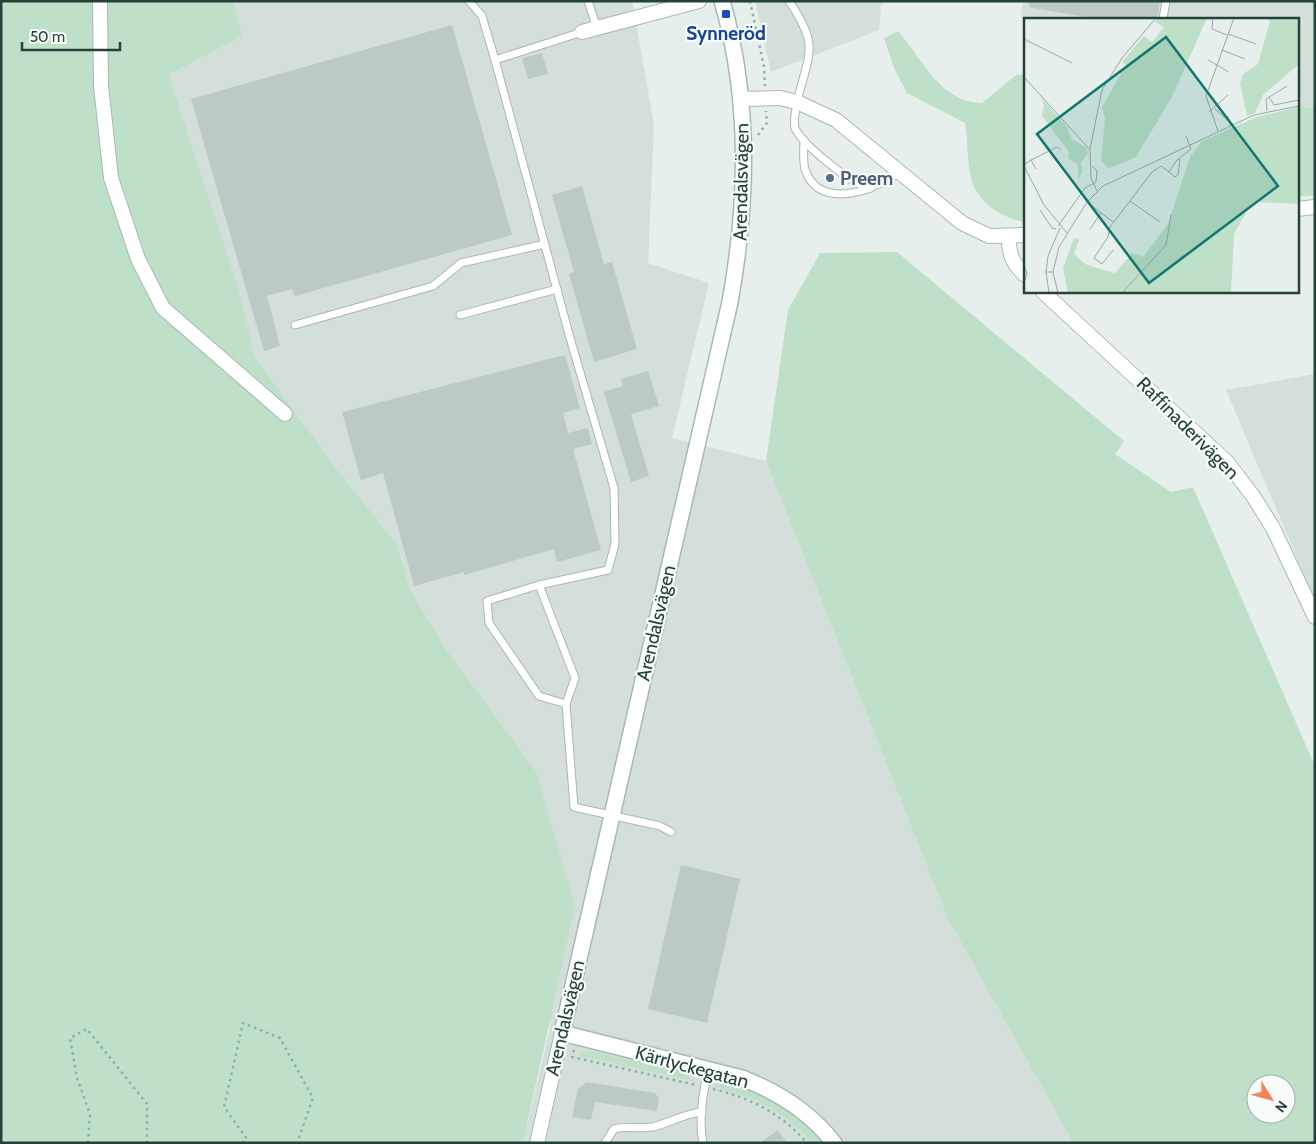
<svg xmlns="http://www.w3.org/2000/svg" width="1316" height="1144" viewBox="0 0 1316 1144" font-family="Cabin,sans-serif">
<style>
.built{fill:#d4dfda}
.green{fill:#bfe0c8;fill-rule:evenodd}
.building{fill:#bbcac4}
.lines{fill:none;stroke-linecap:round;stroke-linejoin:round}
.lane-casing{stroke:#a8b8b2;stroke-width:9}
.street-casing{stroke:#a8b8b2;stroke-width:16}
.secondary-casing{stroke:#a4bbb3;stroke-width:18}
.path{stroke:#86b3a5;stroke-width:2.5;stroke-dasharray:2.5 4;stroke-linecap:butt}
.lane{stroke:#fff;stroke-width:7}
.street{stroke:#fff;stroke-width:14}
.secondary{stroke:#fff;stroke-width:15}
.transit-dot{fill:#1a4fb4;stroke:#f7fbf9;stroke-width:2}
.service-dot{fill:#5c6f8a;stroke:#f7fbf9;stroke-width:2}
.labels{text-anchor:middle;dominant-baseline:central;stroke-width:4.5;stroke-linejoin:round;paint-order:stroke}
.transit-label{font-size:19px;font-weight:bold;fill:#164399;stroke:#f7fbf9}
.service-label{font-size:19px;font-weight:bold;fill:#4e5e75;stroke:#f7fbf9;text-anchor:start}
.street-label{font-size:19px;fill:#24423a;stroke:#f7fbf9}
.inset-road{fill:none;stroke:#98aaa4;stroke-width:1}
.view{fill:#0f766e;fill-opacity:0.15;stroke:#0f766e;stroke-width:2.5}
.inset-edge{fill:none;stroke:#24423a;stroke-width:2.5}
</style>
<rect width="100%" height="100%" fill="#e6efeb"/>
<!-- built -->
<g class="built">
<path d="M234,1H632L654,125L648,263L709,283L672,438L766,461L948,919L1073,1143H523L550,1028L553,834L536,771L446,649L410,589L397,544L336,468L255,357L239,290L169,75L242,36Z"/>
<path d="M755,1H885L881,5L879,30L771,72Z"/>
<path d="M1023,1H1315V108L1297,107V19H1025L1021,15Z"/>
<path d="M1315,374V601L1226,390Z"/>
</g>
<!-- green -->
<g class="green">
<path d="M1,1H234L242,36L169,75L239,290L255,357L336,468L397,544L410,589L446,649L536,771L575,906L523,1143H1Z"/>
<path d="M898,31C923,59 939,102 982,103L1016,75L1025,74V222C1000,218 974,200 970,174C967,157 968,140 965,123L907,93L894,68L884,38Z"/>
<path d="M1297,107L1315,108V195L1297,197Z"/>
<path d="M897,252L1124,441L1115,454L1171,492L1193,487L1315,766V1143H1073L948,919L766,461L788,310L820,253ZM1256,1084H1286V1114H1256Z"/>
<path d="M589,1051L683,1071L693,1081L581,1056V1053Z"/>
<path d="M725,1081C766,1090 795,1113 823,1143H812C785,1112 755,1097 715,1087Z"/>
</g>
<!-- building -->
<g class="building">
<path d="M1029,1H1160L1157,19H1096L1029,7Z"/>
<path d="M452,25L512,235L295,296L292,289L267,296L280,346L264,351L191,99Z"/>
<path d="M542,53L548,74L528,79L522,58Z"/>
<path d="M582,186L604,264L612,262L637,349L594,362L569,274L574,272L552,195Z"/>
<path d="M565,355L580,408L563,413L568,433L588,428L592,444L573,449L601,550L557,562L554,549L464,575V572L414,586L383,473L361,480L342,412Z"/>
<path d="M648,371L659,406L631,414L649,476L631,482L604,392L623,386L621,379Z"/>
<path d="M681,865L740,879L707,1023L648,1009Z"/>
<path d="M586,1082L655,1093L659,1098L657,1111L595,1102L591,1120L572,1117L578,1089Z"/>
<path d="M778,1130L787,1143H760Z"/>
</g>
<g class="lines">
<!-- lane casing -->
<g class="lane-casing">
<g id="lane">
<path d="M469,1L482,16L495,60L570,338L614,488L615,544L608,570L539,585L575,678L566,704L574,807L660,826L671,832"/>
<path d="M588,1L597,28"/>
<path d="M789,1C820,47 809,52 797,102C796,110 793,120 795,128C801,143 850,183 865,186C878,188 890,178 900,172"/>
<path d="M1163,19L1166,1"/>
<path d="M495,60L582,32"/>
<path d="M804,140C804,150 802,163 806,172C817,200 848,196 871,188"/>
<path d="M460,315L557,289"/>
<path d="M295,325L433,286L461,263L545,244"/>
<path d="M539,585L487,601L489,623L539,696L566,704"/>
<path d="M605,1143L614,1129C627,1126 640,1129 653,1127C669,1123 686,1113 702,1112"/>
<path d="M703,1143C698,1119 703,1092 708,1070"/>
</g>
</g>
<!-- street casing -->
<g class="street-casing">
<g id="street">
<path d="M100,1L101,86L111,178L138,259L163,308L285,414"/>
<path d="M582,32L699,1"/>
<path d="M740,99L780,98L797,102L836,120L962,223L989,236L1025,235"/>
<path d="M1297,209L1315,207"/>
<path d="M1009,236C1008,253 1013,264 1025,275"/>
<path d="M1042,291L1227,462L1253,496L1273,528L1315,617"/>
<path d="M537,1143L562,1033"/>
</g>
</g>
<!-- secondary casing -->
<g class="secondary-casing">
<path id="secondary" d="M722,1C751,100 748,202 730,302L562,1033L742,1078C778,1092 810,1112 834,1143"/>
</g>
<!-- path -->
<g class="path">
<path d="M750,1L764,67L765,86"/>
<path d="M758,135L767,123L766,111"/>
<path d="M574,1050L572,1057L696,1085"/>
<path d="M713,1089C751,1098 782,1114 807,1143"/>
<path d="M88,1143L90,1114L77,1078L70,1038L87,1029L147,1104V1143"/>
<path d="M243,1143L247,1139L224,1107L243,1023L280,1038L313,1098L297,1143"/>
</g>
<!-- lane -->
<use href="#lane" class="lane"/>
<!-- street -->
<use href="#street" class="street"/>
<!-- secondary -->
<use href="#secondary" class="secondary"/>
</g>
<!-- markers -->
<rect class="transit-dot" x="721" y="9" width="10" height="10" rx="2.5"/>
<circle class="service-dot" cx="830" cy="178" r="5"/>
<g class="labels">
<!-- transit labels -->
<g class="transit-label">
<text x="726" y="33">Synneröd</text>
</g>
<!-- service labels -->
<g class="service-label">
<text x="840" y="178">Preem</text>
</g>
<!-- street labels -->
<g class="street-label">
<text transform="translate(741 182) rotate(-89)">Arendalsvägen</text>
<text transform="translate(1188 428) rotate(45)">Raffinaderivägen</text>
<text transform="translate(656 623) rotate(-77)">Arendalsvägen</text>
<text transform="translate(565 1018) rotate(-77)">Arendalsvägen</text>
<text transform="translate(692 1067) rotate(15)">Kärrlyckegatan</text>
</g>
</g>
<!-- overview -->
<g transform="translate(1024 18)">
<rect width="275" height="275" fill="#e6efeb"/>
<path d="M134,0H183L148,79L112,139L84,151L77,142L81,100L78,89L102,47L98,44L120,18L128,24L140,9L131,4ZM241,0H275V46L239,77L231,95L223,98L216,65L219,56L234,46L246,3ZM16,78L43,109L48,121L63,130L64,135L57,145L58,154L54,162V147L44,140L45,134L18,98L20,87ZM275,89V186L234,184L224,191L210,216L207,275H44L39,250L50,220L55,221L50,236L61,246L76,251L91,255L108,235L119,239L144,206L166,139L178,123L233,99Z" fill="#bfe0c8"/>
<path class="inset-road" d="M189,0L188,11L203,17M204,16L232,26M0,21L48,45M198,32L221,41M184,42L205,54M0,59L66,132L67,160L73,173M245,79L250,87L275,82M191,91L200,99H205M243,93L242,81L263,68M185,94L204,77M194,113L182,78L210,0M66,131L78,72L98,40L132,0M7,142L33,129L37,132M0,147L7,142L12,151M0,148L20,187L43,215M145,154L151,159L154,157L156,141M106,183L136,204M63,184L89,204M16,192L28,210L32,211M34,208L61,170L72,164L73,153L68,148M66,211L77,195M89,232L78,246L70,240L84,219L86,209L128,154L137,148L145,154L153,142L167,131L162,118M0,247L3,255L1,262M22,254L24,238L36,210M25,275L22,254H29M34,275L29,254L35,229L63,184L79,168L230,97L275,88M98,275L142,227L147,197"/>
<path class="view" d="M142,19L254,168L125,265L13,116Z"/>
<rect width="275" height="275" class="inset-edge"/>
</g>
<!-- border -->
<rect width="1316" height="1144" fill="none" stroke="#24423a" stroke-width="5"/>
<!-- north arrow -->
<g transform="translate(1271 1099) rotate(127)"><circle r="24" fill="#f7fbf9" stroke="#a3b1ad"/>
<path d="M0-4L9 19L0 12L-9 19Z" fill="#f4845f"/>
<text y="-8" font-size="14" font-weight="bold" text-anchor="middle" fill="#24423a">N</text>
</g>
<!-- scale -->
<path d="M22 42v8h98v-8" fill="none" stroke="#24423a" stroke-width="2.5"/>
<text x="30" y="42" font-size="15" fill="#24423a" stroke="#f7fbf9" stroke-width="4" paint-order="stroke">50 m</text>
</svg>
